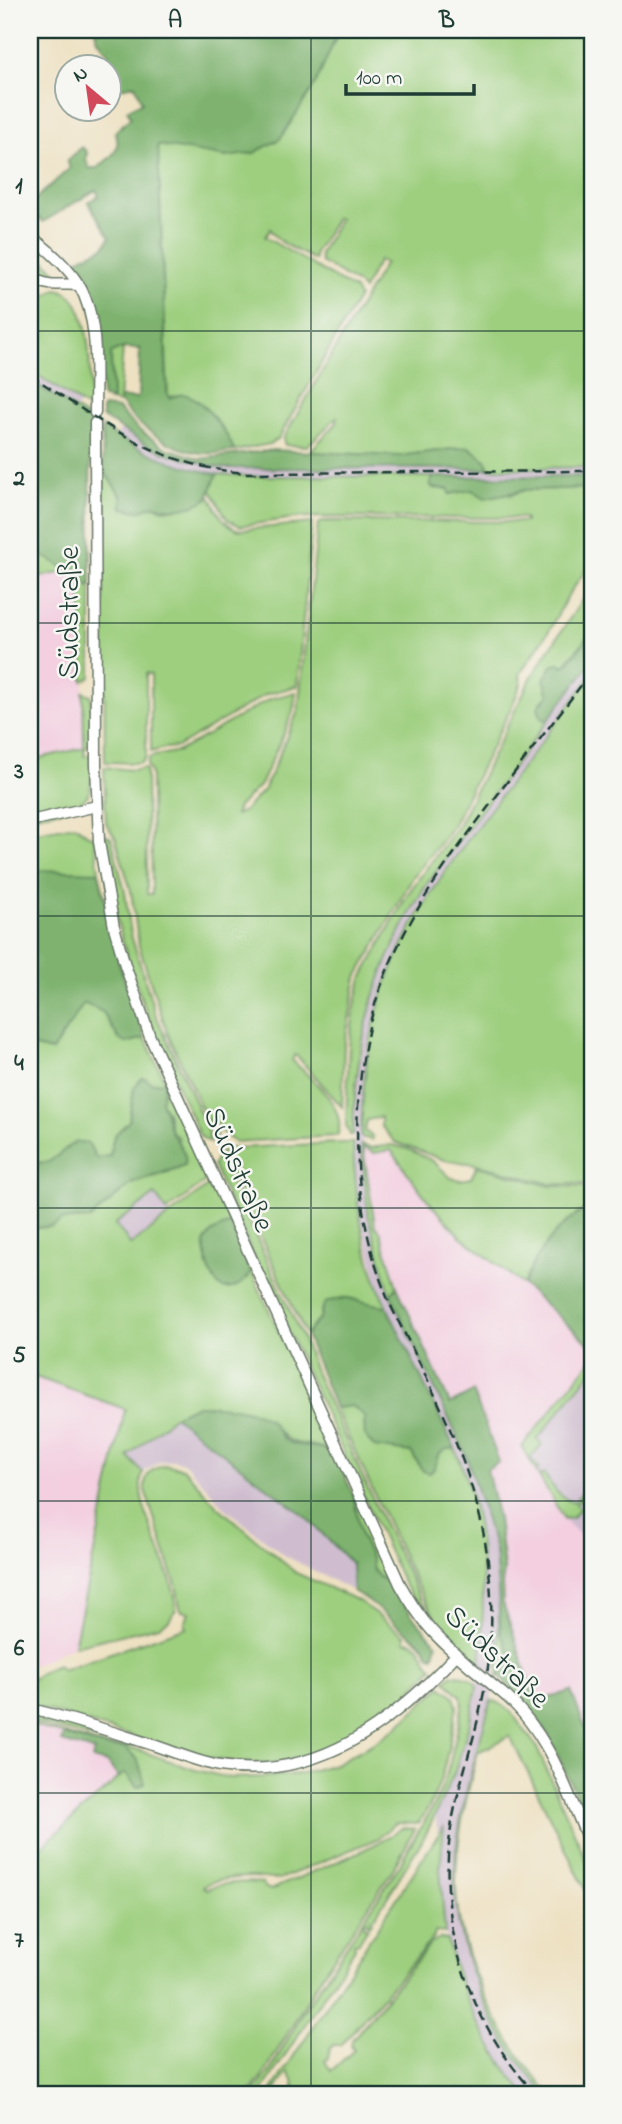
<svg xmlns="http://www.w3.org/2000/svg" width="622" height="2124" viewBox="0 0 622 2124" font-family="'Indie Flower',sans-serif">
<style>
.built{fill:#f3cfe0}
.industrial{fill:#cfbdcf}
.green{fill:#9ecf7f;stroke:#5e865a;stroke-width:2}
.forest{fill:#7eb26e;stroke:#4e7851;stroke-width:2}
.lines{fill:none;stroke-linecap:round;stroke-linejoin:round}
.minor-casing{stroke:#677666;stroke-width:13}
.minor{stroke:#fff;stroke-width:10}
.rail{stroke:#1f3d34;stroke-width:2.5;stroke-dasharray:10 5;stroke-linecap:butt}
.minor-bridge-casing{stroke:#677666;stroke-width:13;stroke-linecap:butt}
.minor-bridge{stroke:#fff;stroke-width:10}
.grid{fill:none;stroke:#1f3d34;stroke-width:2;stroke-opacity:0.55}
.labels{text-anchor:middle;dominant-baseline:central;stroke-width:5;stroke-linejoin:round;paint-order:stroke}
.street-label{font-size:30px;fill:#1f3d34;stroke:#f6f6f2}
.neatline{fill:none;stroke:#1f3d34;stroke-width:2.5}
.grid-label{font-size:23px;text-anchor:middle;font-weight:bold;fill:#1f3d34}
</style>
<rect width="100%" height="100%" fill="#f6f6f2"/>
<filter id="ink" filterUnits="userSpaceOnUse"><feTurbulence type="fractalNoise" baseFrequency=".0143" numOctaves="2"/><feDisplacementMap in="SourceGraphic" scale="14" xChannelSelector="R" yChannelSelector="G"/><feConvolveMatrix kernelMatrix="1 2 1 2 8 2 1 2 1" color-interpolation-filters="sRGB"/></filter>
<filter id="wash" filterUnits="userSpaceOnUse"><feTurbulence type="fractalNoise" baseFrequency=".00686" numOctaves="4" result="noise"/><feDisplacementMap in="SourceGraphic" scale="28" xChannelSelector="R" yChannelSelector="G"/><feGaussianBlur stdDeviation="1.57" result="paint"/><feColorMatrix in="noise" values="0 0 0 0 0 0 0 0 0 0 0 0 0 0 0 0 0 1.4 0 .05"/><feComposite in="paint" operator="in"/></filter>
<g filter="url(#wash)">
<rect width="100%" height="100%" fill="#eee1c2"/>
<!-- built -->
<g class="built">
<path d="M81,569L85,748L30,760V579Z"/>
<path d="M363,1147L374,1153L391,1150L426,1198L460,1236L523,1285L592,1346V1745L571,1691L536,1703L503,1603L502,1584L504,1570L498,1519L487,1469L498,1462L473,1393L450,1404L397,1287L380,1231L375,1226Z"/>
<path d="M30,1375L125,1409L74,1646L30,1667Z"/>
<path d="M30,1725L64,1735L62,1742L94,1751L119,1777L38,1850L30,1853Z"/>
</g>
<!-- industrial -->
<g class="industrial">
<path d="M30,370L80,403L75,409L30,380Z"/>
<path d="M121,430L147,445L172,455L220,468L297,469L592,467V476H245L217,474L171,462L144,452L116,436Z"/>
<path d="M592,662V675L460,850L418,913L393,966L375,1019L364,1076L362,1105V1165L368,1214L377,1252L390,1294L466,1455L495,1550L499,1603L497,1661L491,1700L463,1804L455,1871V1894L464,1950L483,2003L497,2028L546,2094H525L500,2064L484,2037L467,2003L454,1968L445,1933L440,1869L444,1828L438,1833L435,1814L458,1762L469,1726L480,1665L483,1590L475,1513L458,1457L381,1295L360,1215L354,1165V1104L362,1038L373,994L411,909L454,845Z"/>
<path d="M155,1194L171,1216L131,1246L115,1224Z"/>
<path d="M586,1367L592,1373V1547L564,1519L522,1447Z"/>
<path d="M174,1416L305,1516L352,1564L353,1591L282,1554L225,1508L185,1463L173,1460L159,1462L143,1473L136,1467L128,1456Z"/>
</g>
<!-- green -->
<g class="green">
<path d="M339,30H592V467L488,469V465L458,448L399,456L309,452L337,423V417L307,446L285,445L283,439L385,263L379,260L363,290L359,285L321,262L320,254L339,220L336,218L315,253V260C302,252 277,244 270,229L265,237L355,290L359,297L278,439L270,444L234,451C229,434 201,397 184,395C178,394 173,397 168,397L158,144L227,157L316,83Z"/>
<path d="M30,245L58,275V278H43L31,271L34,266L30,263Z"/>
<path d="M56,289C95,292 90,381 90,410L30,370V318L43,298Z"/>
<path d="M123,348L119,400L120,403L109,401L112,399L111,353Z"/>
<path d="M103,470L123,499L138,511L151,505L167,510L207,499L209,494C216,509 222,524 239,530L312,523L297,686L267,694L177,747L165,748L151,752V674L146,673V757L141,763L105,762Z"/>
<path d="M217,474L245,476L433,477L430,484L433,488L449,489L450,494L472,490L511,495L525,490L592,488V561L567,597L550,629L520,674L521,684L512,706L454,822L447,834L413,877L357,977L344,1046L342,1107L298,1057L295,1055L292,1060C309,1077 347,1106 338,1134L335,1136L234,1142L223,1133L213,1118L210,1119L217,1132L215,1138L167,1032L139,946L131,891L115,837L106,823L104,767L133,770L144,768L146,770L147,894H152L151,774L147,764L150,757L179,751L270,699L296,692L293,711L285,731L260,785L238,807L235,815L244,811L265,788L298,711L318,524L325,521L525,522V518L302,517L240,526L227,519L211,490Z"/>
<path d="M30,548L69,571L30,579Z"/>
<path d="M81,585H91V677L83,681Z"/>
<path d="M592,585V632L546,687L549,695L541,701L542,719L548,720L427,884C376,966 355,1039 353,1135H350L346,1125L349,1046L355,1005L362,978L407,895L459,824L532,676Z"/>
<path d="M592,675V1184H550L476,1164L444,1160L395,1142L381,1126V1117L367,1120L365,1131L373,1137L372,1140L361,1137C362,1097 365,1059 375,1020C396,934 449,864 502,794C532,755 562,715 592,675Z"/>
<path d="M83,692L91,695V745L85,748L84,756L91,755C91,766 93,779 90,790C84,811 48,812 30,816V760L84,748Z"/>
<path d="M75,825L88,835L94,836L99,872H30V833Z"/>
<path d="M103,834L111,838L125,892L131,935L155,1013L208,1131L210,1143L200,1136C156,1040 111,941 103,834Z"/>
<path d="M84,1003L103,1012L119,1039L126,1043L145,1038L208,1174L206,1181L167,1211L155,1195L115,1224L131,1245L206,1187L209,1185L214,1187L230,1223L225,1225L207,1265L213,1278L222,1287L248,1278L251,1271L334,1452C301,1437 294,1455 269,1419L197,1405L174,1416L128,1456L143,1473C130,1502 177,1573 176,1609L169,1620L159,1626L74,1646L125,1409L30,1375V1229L53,1226L62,1220L90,1219L131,1184L179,1169L178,1138L171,1131L167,1112L161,1102L134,1089L129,1121L114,1136L110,1156L96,1158L76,1141L49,1162L35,1163L30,1156V1046L52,1051Z"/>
<path d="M338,1143H353C355,1197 363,1258 387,1307C362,1307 345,1284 321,1310V1316L306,1335L221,1152L233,1148Z"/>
<path d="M361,1145L371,1148L392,1145L408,1149L433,1161L451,1178L461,1180L471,1178L477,1166L550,1186L592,1187V1207L578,1213L526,1277L523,1285L460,1236L426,1198L391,1150L374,1153L363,1147L375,1226L380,1231L397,1287L390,1294L368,1214Z"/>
<path d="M218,1154L303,1339L316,1374L384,1524L421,1601L441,1628L446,1641L431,1625L403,1583L213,1166Z"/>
<path d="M592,1359V1370L537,1440L542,1445L530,1458L539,1468L536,1471L540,1476L544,1474C552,1485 560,1500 574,1502L584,1490L586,1492L576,1505L580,1509L572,1518L564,1519L522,1447Z"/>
<path d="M352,1406L364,1416L365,1436L411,1452L423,1471L430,1473L434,1469L438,1455L446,1449H455C485,1515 486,1594 480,1665C475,1660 468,1657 462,1652C444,1635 424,1600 413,1578L335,1408Z"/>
<path d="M166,1465L183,1468L217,1506L296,1573L359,1601L405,1636V1641C423,1641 422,1659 433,1668C405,1698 375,1726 338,1745C269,1780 205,1759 137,1738C101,1727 65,1716 30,1705V1681L45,1670L58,1665L61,1670L187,1627L185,1623L189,1612L182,1611L180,1607L176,1585L145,1490C144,1474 152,1468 166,1465Z"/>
<path d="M353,1494L395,1585L379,1577L373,1570L371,1558L361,1536Z"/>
<path d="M499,1603L501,1634L511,1655L512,1662L498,1677Z"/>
<path d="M453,1675C463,1675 474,1678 477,1687L469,1726L454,1774L426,1834L375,1917L371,1918L372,1922L368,1925L367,1921L364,1922V1927L368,1928L359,1942L354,1943L355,1948L349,1957L260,2094H252L270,2071L303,2012L401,1863C411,1840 427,1821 438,1797C451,1770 455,1737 462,1708L461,1696L445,1680Z"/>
<path d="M441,1686L454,1696L457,1707C448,1746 444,1793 417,1824L396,1823L379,1838L280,1879C270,1880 262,1877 252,1877C240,1877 211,1879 203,1887L207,1889C219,1883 249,1881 262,1883L266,1888L270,1890L353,1855L382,1841L402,1828L415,1829L392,1871L319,1980L262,2077L248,2094H30V1853L38,1850L125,1772L126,1748L107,1747L30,1724L107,1746H127L195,1770L230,1778L264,1777L299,1774L335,1764L374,1743L398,1726Z"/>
<path d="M491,1700L501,1704L511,1712L536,1746L592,1873V1903L510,1736L478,1752C466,1796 455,1843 456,1889C459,1964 502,2040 550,2094H546C482,2025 443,1931 458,1835C465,1789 479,1745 491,1700Z"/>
<path d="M30,1713L136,1744L109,1742L30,1721Z"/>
<path d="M444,1826L440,1869L445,1933L435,1932L434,1937L341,2045H334L330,2048L328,2058L325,2061L331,2071L354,2050L351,2046L352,2040L431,1943L440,1938L447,1940C463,2001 486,2045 525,2094H490L458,2090L423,2094H295L293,2080L288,2072L272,2094H269Z"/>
</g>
<!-- forest -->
<g class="forest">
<path d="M96,30H339L316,83L280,139L254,153L227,157L158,145L167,392L170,398C176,396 181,393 187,395C204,400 229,435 234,451C224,452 211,454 201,453C171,450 134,425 119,400L121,398H138L140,349L123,348L111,353L112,400L102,398C101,346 100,308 71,263L104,247L110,237L88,202L99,196L96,190L43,222L40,218L30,225V204L70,168L67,161L82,147L87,152L86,160L89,168H97C111,157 123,150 115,132L131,117L127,110L142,102L135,85L116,89L108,53L96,37Z"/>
<path d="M30,380L90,419L91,585H81L80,569L69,571L30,548Z"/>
<path d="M104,407L118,409L139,430L166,448L200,459L273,450L399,456L469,447L487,461L488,469L220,468L172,455L147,445L102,417V409Z"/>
<path d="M102,427C138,451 175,466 217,474L207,499C192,508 172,512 156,505L138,511L122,508V496L103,470Z"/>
<path d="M592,476V488L525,490L485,498L472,490L449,494V489L433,488L430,484L433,477Z"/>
<path d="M592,632V662L548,720L542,719L538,707L549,695L544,679L552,666L559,663L563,666L567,664Z"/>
<path d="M39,870L99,872L120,966L145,1038L126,1043L119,1039L103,1012L84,1003L52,1051L30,1046V872Z"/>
<path d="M141,1078H145L152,1083L165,1082L161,1102C167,1111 166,1119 170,1129C175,1142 188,1150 185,1165L131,1184L90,1219L62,1220L53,1226L30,1229V1156L35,1163L49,1162L76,1141L89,1144L96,1158L110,1156L114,1136L129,1121L134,1089Z"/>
<path d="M592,1207V1346L523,1285C536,1254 560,1219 592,1207Z"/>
<path d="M230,1223L251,1271C248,1279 243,1283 235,1287C211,1297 206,1257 204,1242L212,1232Z"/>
<path d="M397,1287L450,1404L473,1392L499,1462L487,1469L498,1519L504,1570L502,1584L503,1603L536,1702L571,1691L592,1745V1811L583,1810L548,1734L529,1708L499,1675L512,1662L511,1655L501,1634L495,1550L466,1455L390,1294Z"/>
<path d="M347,1298L387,1307L455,1449H446L438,1455L434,1469L429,1473L423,1471L411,1452L374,1447L365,1436L364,1416L353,1406L335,1408L306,1335L321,1316L324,1304L330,1301Z"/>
<path d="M197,1405C219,1406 249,1407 268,1419C277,1425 279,1439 291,1443C305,1447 320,1446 334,1452L353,1494L361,1536L371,1558L373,1570L379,1577L395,1585L411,1614L437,1644L434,1656L429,1655C424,1642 412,1637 402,1629C385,1615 372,1602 353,1591L352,1564L305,1516L174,1416Z"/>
<path d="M64,1735L107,1747L126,1748L138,1760L145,1784L137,1787L125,1773L119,1777L107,1763L92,1759L94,1751L62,1742Z"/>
</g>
</g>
<g filter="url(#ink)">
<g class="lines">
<!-- minor casing -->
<g class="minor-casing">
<g id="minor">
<path d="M30,236C48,249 67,266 79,285C100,321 95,373 95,413"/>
<path d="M30,275C47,289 59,283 79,285"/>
<path d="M95,423L96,764L99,842L114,927L125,965L150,1037L170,1080L400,1584C422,1624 437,1638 471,1667"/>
<path d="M30,821L97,806"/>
<path d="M507,1697C551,1736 569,1797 592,1849"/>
<path d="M30,1709C72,1718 112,1732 153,1745C175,1752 197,1762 220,1766C317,1782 393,1722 456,1655"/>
</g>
</g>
<!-- minor -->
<use href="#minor" class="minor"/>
<!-- rail -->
<g class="rail">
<path d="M30,375C103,422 155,466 246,473L592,471"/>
<path d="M536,2094C468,2023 435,1919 452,1822C459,1784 472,1747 480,1710C491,1665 494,1617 489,1571C482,1497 453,1432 421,1366C410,1343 397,1320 387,1297C354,1216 350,1122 367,1037C385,944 442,868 498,794C529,753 561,712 592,671"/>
</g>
<!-- minor-bridge casing -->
<g class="minor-bridge-casing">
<path id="minor-bridge" d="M471,1667L507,1697"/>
</g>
<!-- minor-bridge -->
<use href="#minor-bridge" class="minor-bridge"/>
</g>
</g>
<!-- grid -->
<path class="grid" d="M311,30V2094M30,331H592M30,623H592M30,916H592M30,1208H592M30,1501H592M30,1793H592"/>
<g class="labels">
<!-- street labels -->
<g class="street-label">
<text transform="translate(71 613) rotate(-90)">Südstraße</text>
<text transform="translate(237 1170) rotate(66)">Südstraße</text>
<text transform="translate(496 1658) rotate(44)">Südstraße</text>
</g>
</g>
<!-- margin -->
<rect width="622" height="2124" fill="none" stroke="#f6f6f2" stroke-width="77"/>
<!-- north arrow -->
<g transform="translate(88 88) rotate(331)"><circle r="33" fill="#f6f6f2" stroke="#a0aca6" stroke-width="2"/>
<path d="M0-5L12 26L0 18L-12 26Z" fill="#d1495b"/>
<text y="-10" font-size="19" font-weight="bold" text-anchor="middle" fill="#1f3d34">N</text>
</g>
<!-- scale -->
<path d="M346 84v10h128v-10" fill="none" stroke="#1f3d34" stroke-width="3.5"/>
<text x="356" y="84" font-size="21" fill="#1f3d34" stroke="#f6f6f2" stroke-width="5" paint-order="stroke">100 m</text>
<rect x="38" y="38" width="546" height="2048" class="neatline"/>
<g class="grid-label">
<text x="175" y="27">A</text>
<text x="447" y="27">B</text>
<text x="19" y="193">1</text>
<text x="19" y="485">2</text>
<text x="19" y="778">3</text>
<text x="19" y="1070">4</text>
<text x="19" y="1362">5</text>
<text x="19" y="1655">6</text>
<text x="19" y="1947">7</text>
</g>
</svg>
